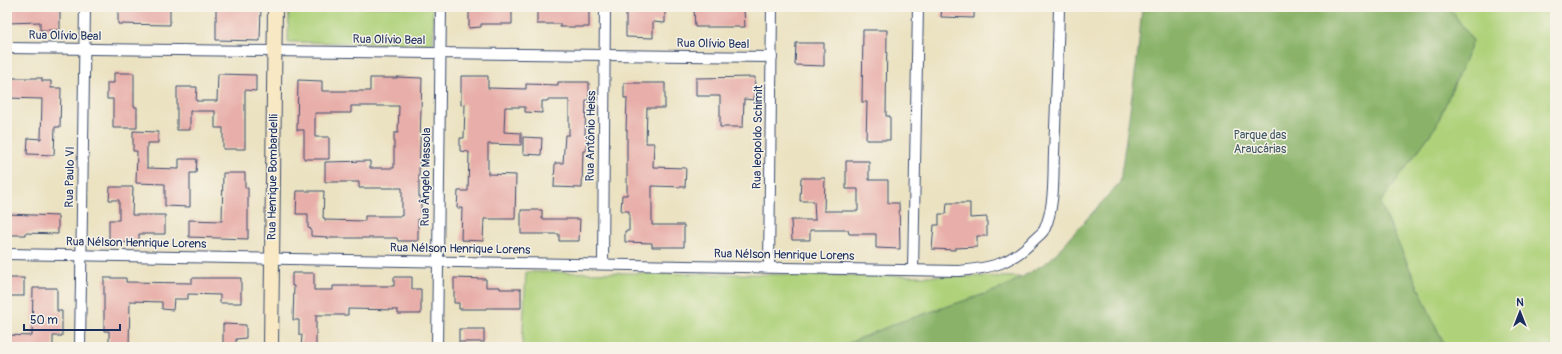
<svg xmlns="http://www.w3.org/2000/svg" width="1562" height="354" viewBox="0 0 1562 354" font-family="Pangolin,sans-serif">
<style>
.green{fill:#aed179;stroke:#64806c}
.forest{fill:#8ab369;stroke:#527164}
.building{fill:#e8aea9}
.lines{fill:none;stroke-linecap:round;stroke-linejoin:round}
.street-casing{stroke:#3a4a6d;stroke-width:12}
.secondary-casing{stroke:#3a4a6d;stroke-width:16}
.street{stroke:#fff;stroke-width:10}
.secondary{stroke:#f8e8c3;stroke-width:14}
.labels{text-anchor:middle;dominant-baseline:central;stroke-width:3;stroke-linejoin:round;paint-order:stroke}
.street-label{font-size:12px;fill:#1b2f5e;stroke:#f7f3e8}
.park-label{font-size:12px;fill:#405865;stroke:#f7f3e8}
</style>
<rect width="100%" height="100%" fill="#f7f3e8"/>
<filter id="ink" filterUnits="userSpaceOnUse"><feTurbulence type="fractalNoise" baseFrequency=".025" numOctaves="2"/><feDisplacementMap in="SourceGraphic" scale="8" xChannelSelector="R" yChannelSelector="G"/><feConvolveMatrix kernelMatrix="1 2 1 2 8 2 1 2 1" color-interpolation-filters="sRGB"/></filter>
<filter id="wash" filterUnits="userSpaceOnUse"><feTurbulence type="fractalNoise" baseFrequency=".012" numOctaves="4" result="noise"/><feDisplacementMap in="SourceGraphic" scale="16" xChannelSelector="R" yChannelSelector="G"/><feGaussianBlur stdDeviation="0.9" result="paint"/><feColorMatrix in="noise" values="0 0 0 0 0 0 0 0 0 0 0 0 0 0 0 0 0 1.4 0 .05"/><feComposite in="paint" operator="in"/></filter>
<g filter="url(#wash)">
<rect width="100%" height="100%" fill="#ebe2c1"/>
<!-- green -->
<g class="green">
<path d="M289,7H433V44L288,42Z"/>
<path d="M1449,7H1555V347H1445L1380,203L1436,126L1473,41Z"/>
<path d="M526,272L1021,277L1003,288L897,323L839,347H522Z"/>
</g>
<!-- forest -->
<path class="forest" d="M1142,7H1449L1473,41L1436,126L1380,203L1445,347H839L897,323L1003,288L1049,261L1120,182L1138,52Z"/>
<g id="blocks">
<!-- building -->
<g class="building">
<path d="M7,7H60V30H40V22L7,23Z"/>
<path d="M118,7H170V25L118,24Z"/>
<path d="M216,7H261L260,41L216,40Z"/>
<path d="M469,7H512V24H481V27L469,28Z"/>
<path d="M537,7H589V27H560V24H537Z"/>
<path d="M942,7H974V18L941,17Z"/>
<path d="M626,9L665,10V23L653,22V38L626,37Z"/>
<path d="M694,9H744L745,27H695Z"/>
<path d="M863,30H887L886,116H890V140H866L867,102H862Z"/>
<path d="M796,43H824V66L795,65Z"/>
<path d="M114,73H134V107H137V128H113V99H107V83H114Z"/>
<path d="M218,74L256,75V91L245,90V149H223V128H215V111H190V130H177V87H197L196,101H217Z"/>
<path d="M461,76H488V88L526,89V84L558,85V82H589V100H586L585,135H587L586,151H583L582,188L554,187L555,163H563L565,135H569V100H547V101H542V113L525,112V107H505L504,132L521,133V145L488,144V174L516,175L515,219H484L483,241L461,240L462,208H457L458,191H468L469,152L460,151V138H464L465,104L461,105Z"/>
<path d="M397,77L422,78L419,174V197H421V219H418V241H398L397,238H327L328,237L311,236V229L308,228V214H296L297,191H324L323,218H325V220L365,221V216H402V188H359V182H325V162L370,161V168H394V133H398L399,106H351V113H315V137H329V159H304V130H297L298,80L322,81V91H370V78H397Z"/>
<path d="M755,77L754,100L744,99L743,127H720V96H696V78Z"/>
<path d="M7,78H42V81H51V88H61L60,127H55L54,155L27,154L28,138L41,139L42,99L7,98Z"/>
<path d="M624,83H665V108H647L646,143H654L653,167L686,168L685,187L652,186V225H684V247H652V243L625,242V231H629V211H621L622,195H627V130H626L627,98H624Z"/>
<path d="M133,131L158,132V143H147V168L179,169V159H197L196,173H190V207L165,206V184L136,183L137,151H133Z"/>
<path d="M523,137L542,138L541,155L523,154Z"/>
<path d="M846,161H869V180H888V203H899L900,249L876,248V234H849L848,230H810V240H792L791,220H815L814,201H800L801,178H825L824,211H858V189H846Z"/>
<path d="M223,173H245V188H248V239L189,237V220L222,221Z"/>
<path d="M110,187H133L132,215H165V234H139V243L109,242V220H119V200H109Z"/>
<path d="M947,203H970V218L987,217V236H977V247L955,248V250L932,249L934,225H939V214H946Z"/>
<path d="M521,210H542V219H580L579,241H559V234H521Z"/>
<path d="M7,214L58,216V234L25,233V235H7Z"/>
<path d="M292,273H314V290H333V286H394V277H412V289H421V314H398V310L348,309V315H316V347H301L302,335H299V320H293L294,286H292Z"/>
<rect x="7" y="278" width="17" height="18"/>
<path d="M104,278H126V282L192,283V278H241V303H220V295L188,294V299H174L173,310L162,309V302L130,301L129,347H109V331H104Z"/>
<path d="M454,278L486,279V287H500V289H521V308H486V309H459V303H454Z"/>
<path d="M33,288H57V311H62V336H53V347L7,346V335L32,336Z"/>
<path d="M223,324L246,325V338L236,339V347H223Z"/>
<rect x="459" y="329" width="25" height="13"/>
</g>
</g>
</g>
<g filter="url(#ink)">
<use href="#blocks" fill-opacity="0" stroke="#3a4a6d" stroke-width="1"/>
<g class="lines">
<!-- street casing -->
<g class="street-casing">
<g id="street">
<path d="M7,48L772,57"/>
<path d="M7,254L959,271C992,268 1011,264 1035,239C1038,236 1044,232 1045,228C1055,205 1053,177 1054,153C1056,104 1058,56 1059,7"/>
<path d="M603,264L605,7"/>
<path d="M769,267L772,7"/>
<path d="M913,270L918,7"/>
<path d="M80,347L85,7"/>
<path d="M437,347L441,7"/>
</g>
</g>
<!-- secondary casing -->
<g class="secondary-casing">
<path id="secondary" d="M271,347L275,7"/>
</g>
<!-- street -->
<use href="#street" class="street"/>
<!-- secondary -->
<use href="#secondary" class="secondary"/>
</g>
</g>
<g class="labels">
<!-- street labels -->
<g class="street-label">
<text transform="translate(65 36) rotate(1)">Rua Olívio Beal</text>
<text transform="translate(389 40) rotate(1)">Rua Olívio Beal</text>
<text transform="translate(713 44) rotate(1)">Rua Olívio Beal</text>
<text transform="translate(591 136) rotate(-89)">Rua Antônio Heiss</text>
<text transform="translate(758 137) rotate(-89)">Rua leopoldo Schimit</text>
<text transform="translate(70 177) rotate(-89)">Rua Paulo VI</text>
<text transform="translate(273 177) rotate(-89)">Rua Henrique Bombardelli</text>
<text transform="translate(426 177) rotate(-89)">Rua Ângelo Massola</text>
<text transform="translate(136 243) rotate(1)">Rua Nélson Henrique Lorens</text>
<text transform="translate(460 249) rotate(1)">Rua Nélson Henrique Lorens</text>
<text transform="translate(784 255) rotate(1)">Rua Nélson Henrique Lorens</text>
</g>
<!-- park labels -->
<g class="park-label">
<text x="1260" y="135">Parque das<tspan x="1260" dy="14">Araucárias</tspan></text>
</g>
</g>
<!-- margin -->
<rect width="1562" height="354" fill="none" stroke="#f7f3e8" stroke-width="24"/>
<!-- north arrow -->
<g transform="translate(1520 312)" stroke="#f7f3e8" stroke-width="3" paint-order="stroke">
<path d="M0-3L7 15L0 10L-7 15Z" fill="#1b2f5e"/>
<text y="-6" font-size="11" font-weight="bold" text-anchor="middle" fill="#1b2f5e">N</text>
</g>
<!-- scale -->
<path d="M24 324v6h96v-6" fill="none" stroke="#1b2f5e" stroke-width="2"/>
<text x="30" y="324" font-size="12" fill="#1b2f5e" stroke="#f7f3e8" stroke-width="3" paint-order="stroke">50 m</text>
</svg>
